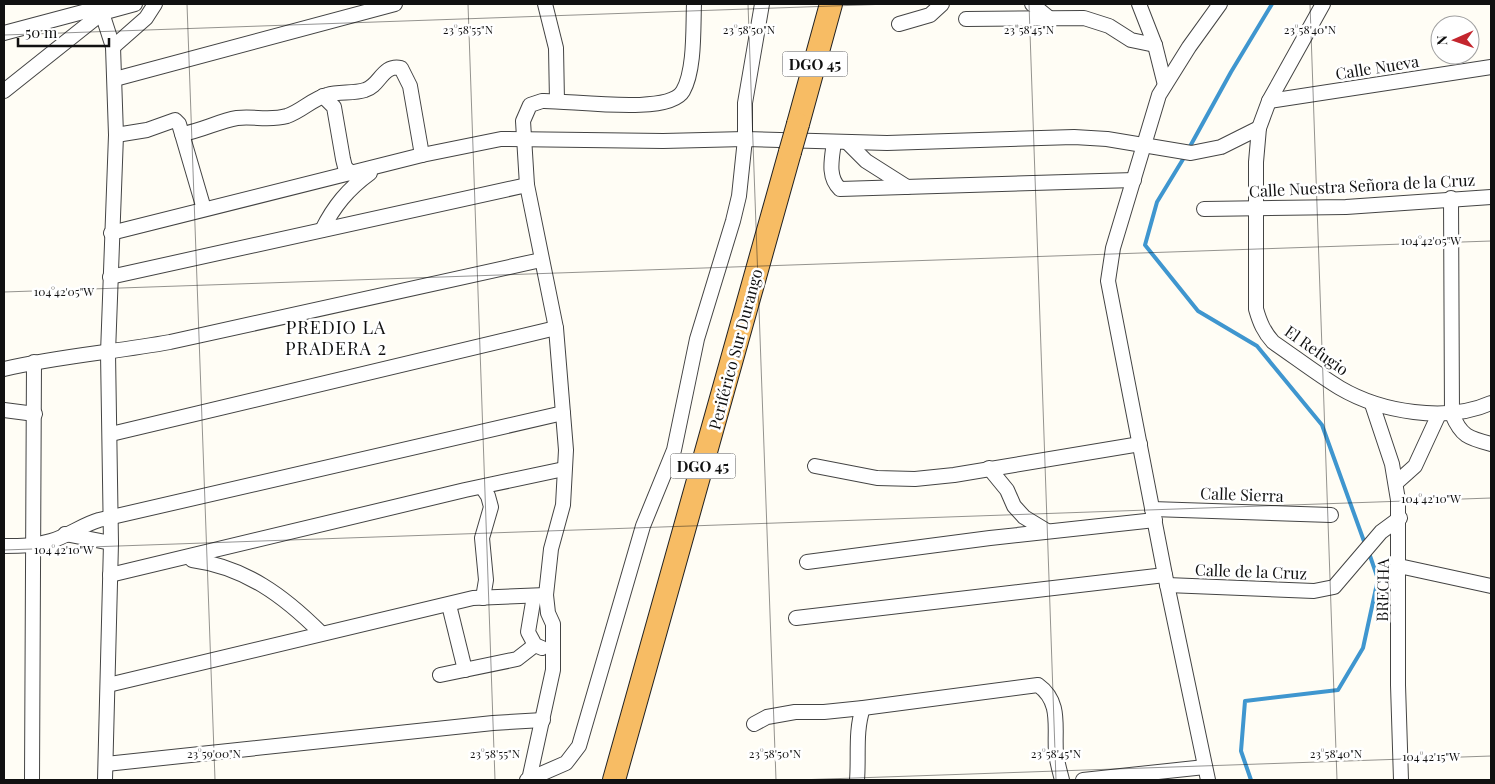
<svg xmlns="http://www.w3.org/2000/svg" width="1495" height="784" viewBox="0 0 1495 784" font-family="'Playfair Display',serif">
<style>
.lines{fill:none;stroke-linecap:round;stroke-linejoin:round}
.stream{stroke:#3f96cf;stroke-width:4}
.minor-casing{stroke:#444;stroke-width:16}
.trunk-casing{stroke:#222;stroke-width:24}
.minor{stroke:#fff;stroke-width:14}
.trunk{stroke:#f7bc64;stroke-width:22}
.trunk-bridge-casing{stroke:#222;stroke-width:24;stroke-linecap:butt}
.trunk-bridge{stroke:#f7bc64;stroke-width:22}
.ticks{fill:none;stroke:#111;stroke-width:1;stroke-opacity:0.45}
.labels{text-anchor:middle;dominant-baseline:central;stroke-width:5;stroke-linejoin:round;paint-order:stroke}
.shield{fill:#fff;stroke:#585858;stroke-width:1}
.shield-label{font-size:15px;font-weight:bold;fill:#111}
.street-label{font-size:16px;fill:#111;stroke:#fff}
.neighbourhood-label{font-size:18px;letter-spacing:1px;fill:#111;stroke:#fff}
.ticks-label{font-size:12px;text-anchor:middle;fill:#111;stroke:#fff;stroke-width:5;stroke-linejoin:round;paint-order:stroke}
</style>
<rect width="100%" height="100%" fill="#fffdf5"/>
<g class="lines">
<!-- stream -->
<g class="stream">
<path d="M1188,150L1231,72L1272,4"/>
<path d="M1185,156L1157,202L1145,245L1198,311L1257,346L1322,425L1365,544"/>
<path d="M1251,780L1241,751L1245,701L1338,690L1363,648L1378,579L1369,553"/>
</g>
<!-- minor casing -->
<g class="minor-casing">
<g id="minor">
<path d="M95,4L102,13L113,47L116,135L108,353L111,543L105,780"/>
<path d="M545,4L556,48L557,101"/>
<path d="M1032,4L1049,18"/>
<path d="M1139,4L1155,45L1165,85"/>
<path d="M1323,4L1269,101L1259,128L1256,162V309C1260,323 1264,332 1273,342C1295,357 1317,374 1340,388C1381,412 1446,423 1491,403"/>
<path d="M966,19L1084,18L1109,26L1131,40L1155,45"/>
<path d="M899,24L930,15L942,4"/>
<path d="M4,33L98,8"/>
<path d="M113,47L146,18L155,4"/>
<path d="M115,79L395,4"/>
<path d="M4,91L102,13L135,4"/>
<path d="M323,96L334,107L343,159L345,167L352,174"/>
<path d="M1269,101L1491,67"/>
<path d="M182,134C201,131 219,121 237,118C254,116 270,121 287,116C302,111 312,99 327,95C339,91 353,94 365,90C380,86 382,64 401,68L410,86L422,155"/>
<path d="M116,135L147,130L175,120L179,124L182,134L204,209"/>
<path d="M834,142C832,158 827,177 840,189L1134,180"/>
<path d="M848,143L866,161L907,187"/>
<path d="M1451,198L1452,414C1461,436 1468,438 1491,444"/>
<path d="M1204,209L1346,207L1491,197"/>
<path d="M322,230C334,206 348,189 370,173"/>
<path d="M111,233L422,155L501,139L663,141L745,139L887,143L1074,137L1107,139L1191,153L1221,147L1259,128"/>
<path d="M110,277L527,185"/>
<path d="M4,369C59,356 115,352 170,342L541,260"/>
<path d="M1372,404L1392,464L1398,500V685L1401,780"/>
<path d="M4,410L35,414"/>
<path d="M111,434L556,328"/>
<path d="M815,466L877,478L915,479L954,475L1140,444"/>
<path d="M989,468L1007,490L1014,506L1024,517L1047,531"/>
<path d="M1396,483L1415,466L1439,414"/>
<path d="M482,487L488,496L491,507L482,538L486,580L483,598"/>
<path d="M1152,509L1331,515"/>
<path d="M65,534L111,543"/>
<path d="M4,546C20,546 35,546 51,541C68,536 82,525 99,520L563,413"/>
<path d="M192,560C245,567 284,596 321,633"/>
<path d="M807,562L990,538L1155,520"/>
<path d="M1399,566L1491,586"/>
<path d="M110,575L465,490L564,469"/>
<path d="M1167,585L1314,591L1334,587L1381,532L1400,518"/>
<path d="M534,596L528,632L535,645L542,648"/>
<path d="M449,605L465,670"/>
<path d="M796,618L1165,575"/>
<path d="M440,675L517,659L535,645"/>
<path d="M108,685L473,598L546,595"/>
<path d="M754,724L767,717L795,712H824L863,708L1038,685C1062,702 1054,728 1056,753C1057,762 1060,772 1062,780"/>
<path d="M106,764L493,723L543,720"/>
<path d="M32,780L34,362"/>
<path d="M527,780L566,763L579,746L643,526L674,450L697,339L733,221L739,196L745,139V103L762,4"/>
<path d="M529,780L553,670V624L548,613L546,595L551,549L563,505L566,450L556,328L527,185L523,121L530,105L542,101C570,100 669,116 683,91C695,70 693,28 694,4"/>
<path d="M857,780C859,756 855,731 863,708"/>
<path d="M1083,780L1205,767"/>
<path d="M1208,780L1165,575L1108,281L1113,248L1159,95L1189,47L1220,4"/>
</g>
</g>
<!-- trunk casing -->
<g class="trunk-casing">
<g id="trunk">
<path d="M798,124L831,4"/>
<path d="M614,780L790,152"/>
</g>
</g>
<!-- minor -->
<use href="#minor" class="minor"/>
<!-- trunk -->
<use href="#trunk" class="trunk"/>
<!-- trunk-bridge casing -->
<g class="trunk-bridge-casing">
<path id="trunk-bridge" d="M790,152L798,124"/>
</g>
<!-- trunk-bridge -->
<use href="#trunk-bridge" class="trunk-bridge"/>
</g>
<!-- ticks -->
<path class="ticks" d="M187,4L215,780M468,4L495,780M748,4L776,780M1029,4L1056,780M1310,4L1337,780M4,35L890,4M4,292L1491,241M4,550L1491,498M797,780L1491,756"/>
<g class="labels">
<!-- shield labels -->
<g class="shield">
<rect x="782.5" y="51.5" width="65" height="25" rx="4"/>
<rect x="670.5" y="453.5" width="65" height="25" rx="4"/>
</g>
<g class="shield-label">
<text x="815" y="64">DGO 45</text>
<text x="703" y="466">DGO 45</text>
</g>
<!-- street labels -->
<g class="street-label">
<text transform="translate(1377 67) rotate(-9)">Calle Nueva</text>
<text transform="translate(1362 185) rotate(-3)">Calle Nuestra Señora de la Cruz</text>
<text transform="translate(735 349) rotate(-75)">Periférico Sur Durango</text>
<text transform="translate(1317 350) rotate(35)">El Refugio</text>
<text transform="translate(1242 494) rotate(2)">Calle Sierra</text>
<text transform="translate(1251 571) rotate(2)">Calle de la Cruz</text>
<text transform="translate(1382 590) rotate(-89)">BRECHA</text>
</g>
<!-- neighbourhood labels -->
<g class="neighbourhood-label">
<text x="336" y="327">PREDIO LA<tspan x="336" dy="21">PRADERA 2</tspan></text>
</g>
</g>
<g class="ticks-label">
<text x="468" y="34">23°58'55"N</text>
<text x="749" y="34">23°58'50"N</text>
<text x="1029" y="34">23°58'45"N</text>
<text x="1310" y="34">23°58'40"N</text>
<text x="1431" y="245">104°42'05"W</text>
<text x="64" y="296">104°42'05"W</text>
<text x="1431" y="503">104°42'10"W</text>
<text x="64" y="554">104°42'10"W</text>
<text x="214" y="758">23°59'00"N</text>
<text x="495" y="758">23°58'55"N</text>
<text x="775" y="758">23°58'50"N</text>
<text x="1056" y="758">23°58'45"N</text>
<text x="1336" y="758">23°58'40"N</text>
<text x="1431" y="761">104°42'15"W</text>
</g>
<!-- border -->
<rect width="1495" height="784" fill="none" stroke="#111111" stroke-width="10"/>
<!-- north arrow -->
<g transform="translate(1455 40) rotate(268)"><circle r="24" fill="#ffffff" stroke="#a0a0a0"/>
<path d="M0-4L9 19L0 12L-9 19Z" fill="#c4262e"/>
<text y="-8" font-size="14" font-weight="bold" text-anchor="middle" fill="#111111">N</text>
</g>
<!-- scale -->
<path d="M18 38v8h91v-8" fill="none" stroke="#111111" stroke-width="2.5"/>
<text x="25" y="38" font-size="15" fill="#111111" stroke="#ffffff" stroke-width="4" paint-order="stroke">50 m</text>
</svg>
